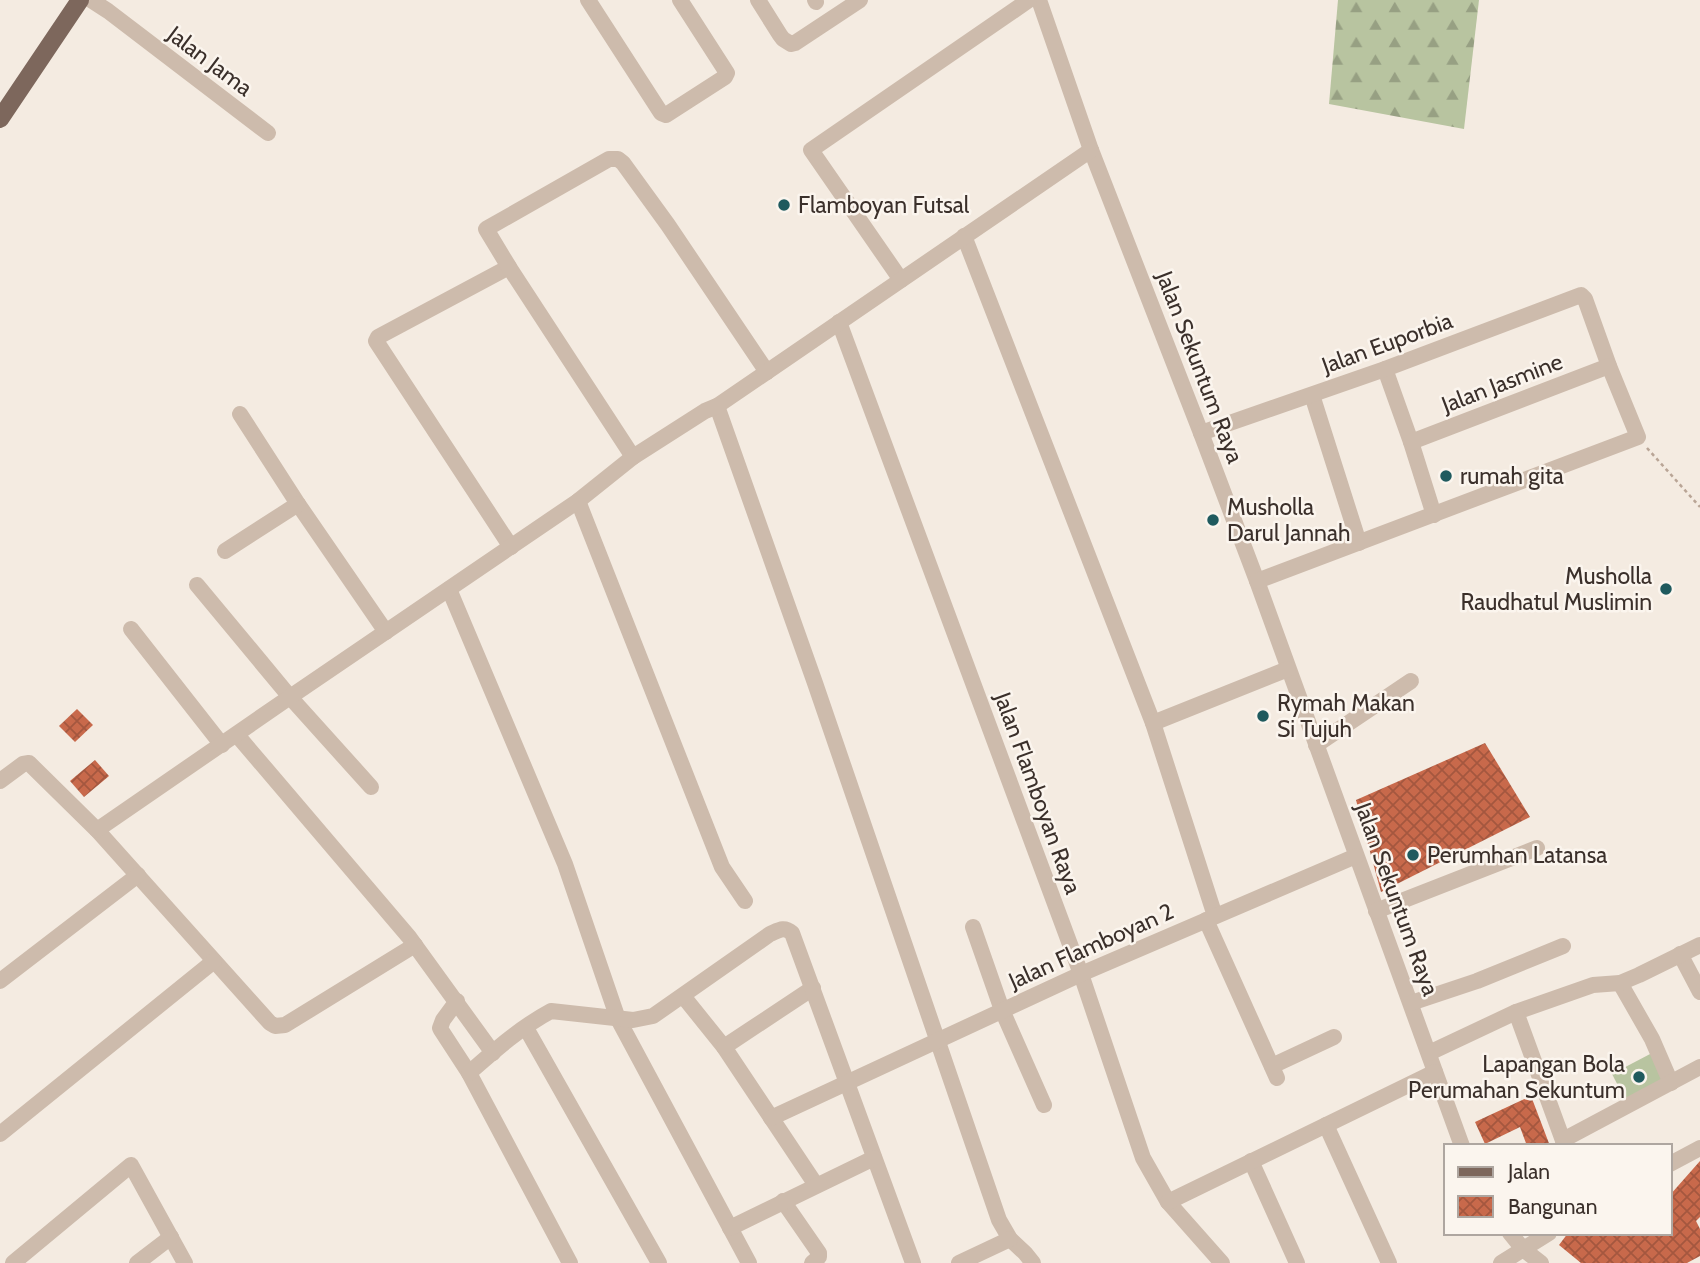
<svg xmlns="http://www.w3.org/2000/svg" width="1700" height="1263" viewBox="0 0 1700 1263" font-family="Cabin,sans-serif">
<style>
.forest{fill:url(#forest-firs)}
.pitch{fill:#b8c4a0}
.building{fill:url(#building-cross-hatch)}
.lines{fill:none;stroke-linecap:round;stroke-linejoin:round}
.path{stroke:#b9a596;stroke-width:2.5;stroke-dasharray:3.5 3.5;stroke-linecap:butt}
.minor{stroke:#cdbbac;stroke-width:16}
.major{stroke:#7d675c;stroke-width:18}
.poi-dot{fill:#1f5a5e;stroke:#fbf5ee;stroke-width:2.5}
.labels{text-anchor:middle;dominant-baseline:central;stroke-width:5;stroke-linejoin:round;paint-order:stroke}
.street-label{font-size:23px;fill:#3b302b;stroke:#fbf5ee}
.poi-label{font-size:23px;fill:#3b302b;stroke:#fbf5ee;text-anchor:start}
</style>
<defs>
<pattern id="forest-firs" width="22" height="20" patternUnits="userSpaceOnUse" patternTransform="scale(1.75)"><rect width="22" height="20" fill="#b8c4a0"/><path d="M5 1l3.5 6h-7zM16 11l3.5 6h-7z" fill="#97a083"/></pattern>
<pattern id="building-cross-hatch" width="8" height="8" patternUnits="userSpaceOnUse" patternTransform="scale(1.75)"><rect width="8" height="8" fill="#c8694b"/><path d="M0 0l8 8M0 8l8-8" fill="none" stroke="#a4573f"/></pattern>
</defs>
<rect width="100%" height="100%" fill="#f4ebe1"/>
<!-- forest -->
<path class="forest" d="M1338,0H1479L1464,129L1329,104Z"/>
<!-- pitch -->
<path class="pitch" d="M1652,1053L1666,1080L1626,1101L1612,1074Z"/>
<!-- building -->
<g class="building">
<path d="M77,709L93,725L75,742L59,726Z"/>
<path d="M1485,743L1530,817L1381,892L1356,800Z"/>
<path d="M95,760L109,776L84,797L70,781Z"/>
<path d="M1531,1096L1550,1146H1527L1520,1127L1485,1144L1475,1122Z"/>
<path d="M1700,1161V1217L1696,1221L1700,1229V1256L1687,1263H1581L1559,1245L1568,1233H1670V1195Z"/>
</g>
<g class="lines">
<!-- path -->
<path class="path" d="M1647,448L1700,507"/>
<!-- minor -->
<g class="minor">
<path d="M91,0L108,11L268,133"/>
<path d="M588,0L661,113L666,115L725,77L727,73L680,0"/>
<path d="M758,0L780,35L783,39L791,44L795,43L860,0"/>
<path d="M815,0L816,2"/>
<path d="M1039,0L1091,150L1201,433L1257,581L1462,1146"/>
<path d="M964,236L1153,723L1215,916"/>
<path d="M509,267L378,337L376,341L511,547"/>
<path d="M901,280L811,150L1029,0"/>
<path d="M839,322L1081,974L1143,1158L1168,1202L1222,1263"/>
<path d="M1385,369L1411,442L1434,515"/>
<path d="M1312,395L1359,543"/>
<path d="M717,406L815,683L999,1220L1010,1239L1025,1253L1033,1263"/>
<path d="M240,414L298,504L386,632"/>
<path d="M1201,433L1385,369L1581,295L1585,299L1609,366L1638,437L1257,581"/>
<path d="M1411,442L1609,366"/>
<path d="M633,457L509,267L486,229L609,159H618L623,163L668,225L767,372"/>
<path d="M578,501L722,867L745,901"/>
<path d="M225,551L298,504"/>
<path d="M197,585L290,697L371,787"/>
<path d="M449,589L565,864L618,1019L749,1263"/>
<path d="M131,629L222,745"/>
<path d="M1153,723L1288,669"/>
<path d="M237,735L409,937L493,1053"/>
<path d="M1316,745L1411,681"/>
<path d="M0,781L23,764L29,763L34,768L97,830L270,1023L275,1026L285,1025L415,945"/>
<path d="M97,830L290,697L578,501L633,457L705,411L717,406L1091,150"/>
<path d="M1376,911L1537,848"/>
<path d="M1206,920L1277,1078"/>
<path d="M973,927L1002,1010L1044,1105"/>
<path d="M1680,954L1700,992"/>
<path d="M0,981L138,875"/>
<path d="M1620,983L1652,1039L1671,1083"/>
<path d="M683,996L724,1047L816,1185"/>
<path d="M457,1001L443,1020L440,1028L441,1030L469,1073L570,1263"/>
<path d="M1411,1003L1477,981L1563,946"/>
<path d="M1516,1012L1593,985L1620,983L1639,975L1700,945"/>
<path d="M526,1028L659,1263"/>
<path d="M724,1047L813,988"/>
<path d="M1429,1053L1516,1012L1565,1146"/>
<path d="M1272,1066L1334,1037"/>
<path d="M469,1073C494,1051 521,1027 551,1011L633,1020L653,1016L770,934C779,930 784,926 792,933L913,1263"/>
<path d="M771,1118L1081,974L1356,856"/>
<path d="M1326,1125L1389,1263"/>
<path d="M0,1134L214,961"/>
<path d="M1563,1140L1700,1067"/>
<path d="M1251,1161L1297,1263"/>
<path d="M1670,1164L1700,1148"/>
<path d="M783,1201L819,1253V1257L812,1263"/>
<path d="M1168,1202L1435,1072"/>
<path d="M730,1228L874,1158"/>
<path d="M1510,1233L1523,1249L1541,1263"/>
<path d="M13,1263L131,1165L185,1263"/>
<path d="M137,1263L171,1237"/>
<path d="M959,1263L1010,1239"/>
<path d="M1501,1263L1549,1233"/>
</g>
<!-- major -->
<path class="major" d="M0,119L80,0"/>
</g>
<!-- markers -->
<g class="poi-dot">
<circle cx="784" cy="205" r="7"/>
<circle cx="1446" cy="476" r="7"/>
<circle cx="1213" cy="520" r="7"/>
<circle cx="1666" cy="589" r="7"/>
<circle cx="1263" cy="716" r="7"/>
<circle cx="1413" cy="855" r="7"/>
<circle cx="1639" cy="1077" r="7"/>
</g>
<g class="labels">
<!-- street labels -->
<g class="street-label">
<text transform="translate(210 61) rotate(37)">Jalan Jama</text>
<text transform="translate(1387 343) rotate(-20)">Jalan Euporbia</text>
<text transform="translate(1200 367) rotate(69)">Jalan Sekuntum Raya</text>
<text transform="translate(1502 383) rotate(-21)">Jalan Jasmine</text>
<text transform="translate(1038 793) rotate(70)">Jalan Flamboyan Raya</text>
<text transform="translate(1397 899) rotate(70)">Jalan Sekuntum Raya</text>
<text transform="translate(1091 946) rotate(-24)">Jalan Flamboyan 2</text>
</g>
<!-- poi labels -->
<g class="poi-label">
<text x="798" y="205">Flamboyan Futsal</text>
<text x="1460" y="476">rumah gita</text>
<text x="1227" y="507">Musholla<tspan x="1227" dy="26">Darul Jannah</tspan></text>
<text x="1652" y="576" text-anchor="end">Musholla<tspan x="1652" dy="26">Raudhatul Muslimin</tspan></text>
<text x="1277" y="703">Rymah Makan<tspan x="1277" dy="26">Si Tujuh</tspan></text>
<text x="1427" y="855">Perumhan Latansa</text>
<text x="1625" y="1064" text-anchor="end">Lapangan Bola<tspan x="1625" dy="26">Perumahan Sekuntum</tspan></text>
</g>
</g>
<!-- legend -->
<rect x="1444" y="1144" width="228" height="91" fill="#fbf5ee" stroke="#aea6a0" stroke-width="2"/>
<rect x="1458" y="1167" width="35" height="10" fill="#7d675c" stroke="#aea6a0" stroke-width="2"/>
<text x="1508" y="1179" font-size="21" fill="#3b302b">Jalan</text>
<rect x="1458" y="1196" width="35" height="21" fill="url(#building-cross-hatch)" stroke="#aea6a0" stroke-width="2"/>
<text x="1508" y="1214" font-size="21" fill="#3b302b">Bangunan</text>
</svg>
